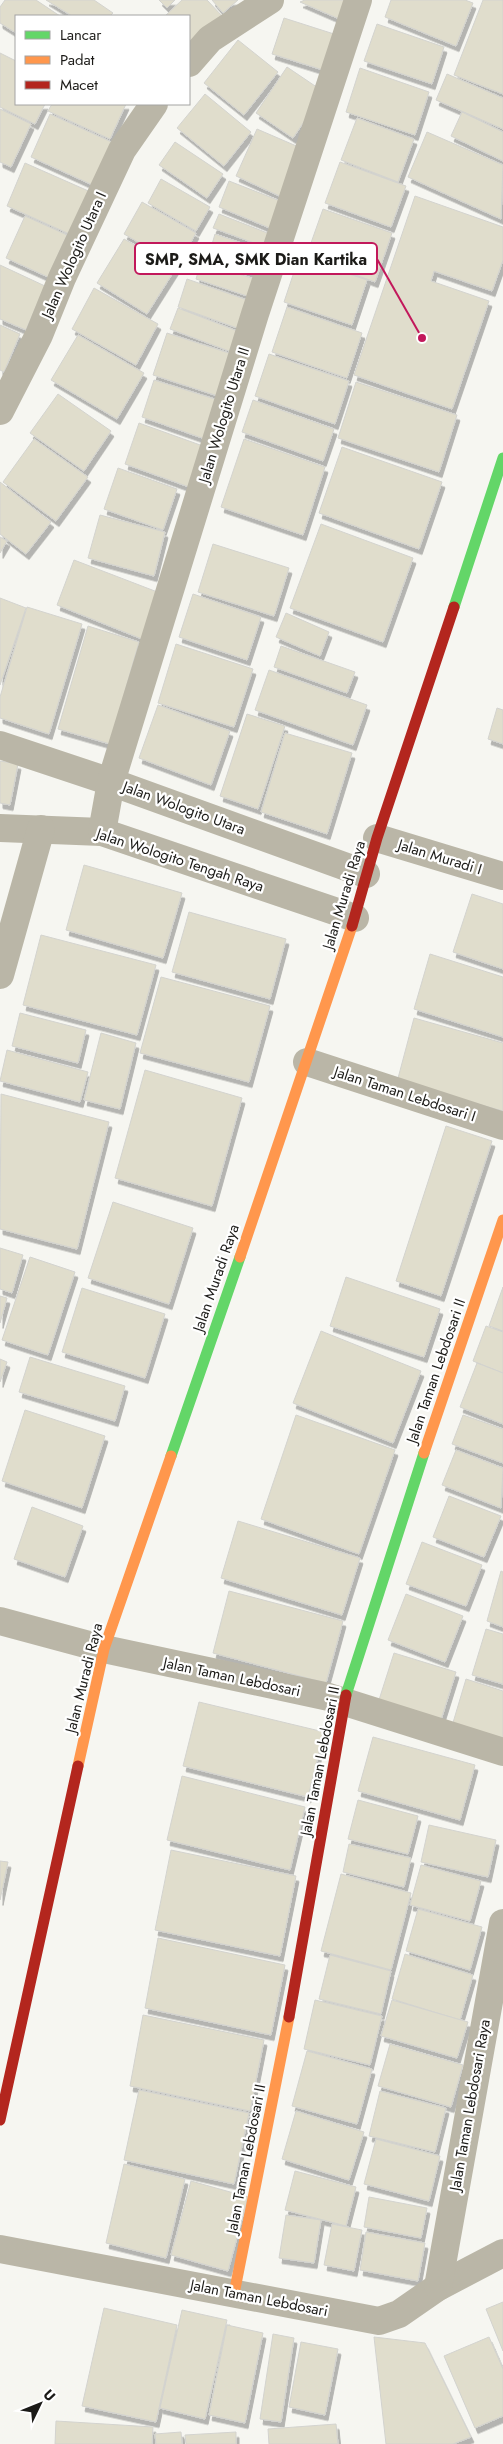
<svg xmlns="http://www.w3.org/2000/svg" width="503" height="2444" viewBox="0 0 503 2444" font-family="Jost,sans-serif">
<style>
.building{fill:#e0ddcc;stroke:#d3d3cf;filter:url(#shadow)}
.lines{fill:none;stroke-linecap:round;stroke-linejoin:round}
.street{stroke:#bab6a7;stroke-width:28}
.fast{stroke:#63d668;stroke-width:11}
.slow{stroke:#ff974d;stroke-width:11}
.jam{stroke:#b3261e;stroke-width:11}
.labels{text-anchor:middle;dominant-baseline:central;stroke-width:4.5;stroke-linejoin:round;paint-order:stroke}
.street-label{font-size:15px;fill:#1c1b18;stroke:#fff}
.leader{fill:none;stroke:#c2185b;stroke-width:2}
.callout-dot{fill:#c2185b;stroke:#fff;stroke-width:2}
.callout{fill:#fff;stroke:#c2185b;stroke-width:2}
.callout-label{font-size:16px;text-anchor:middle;font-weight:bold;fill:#1c1b18}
</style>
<defs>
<filter id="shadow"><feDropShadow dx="3" dy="5.5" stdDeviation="0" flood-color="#0004"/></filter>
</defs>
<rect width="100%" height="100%" fill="#f6f6f1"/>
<!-- building -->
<g class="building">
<path d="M5,0H36L60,16H16V33L0,23V7Z"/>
<path d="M46,0H94L113,13L110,16H72Z"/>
<path d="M159,0H175L167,8Z"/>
<path d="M182,0H207L224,18L189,45V16H165Z"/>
<path d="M212,0H238L223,13Z"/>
<path d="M305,0H347L344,21L300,2Z"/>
<path d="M391,0H465L473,3L456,46L385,17Z"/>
<path d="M483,0H503V94L454,75Z"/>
<path d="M284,18L334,34L323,70L272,54Z"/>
<path d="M377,24L444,47L432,84L364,61Z"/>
<path d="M238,40L278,72L244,115L204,83Z"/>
<path d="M0,53L16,61V104H45L35,124L0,107Z"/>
<path d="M287,67L324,92L293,138L256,113Z"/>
<path d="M360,68L429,92L415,135L346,112Z"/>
<path d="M447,74L503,98V129L436,100Z"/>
<path d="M205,94L251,132L224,166L177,128Z"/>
<path d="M52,104H126L110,139L48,111Z"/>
<path d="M0,109L31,124L11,167L0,162Z"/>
<path d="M462,112L503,132V161L451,136Z"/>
<path d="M50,114L116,144L97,187L31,157Z"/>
<path d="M357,118L414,139L398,182L341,160Z"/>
<path d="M257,129L308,151L286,199L236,176Z"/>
<path d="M427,132L503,165L501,219L408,177Z"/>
<path d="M175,142L223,174L207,198L159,165Z"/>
<path d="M340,162L406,186L391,227L325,203Z"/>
<path d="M25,163L93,193L74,236L7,206Z"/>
<path d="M161,179L210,207L196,231L148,203Z"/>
<path d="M229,181L283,202L272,229L219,207Z"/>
<path d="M415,196L503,227V260L492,291L434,271L431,281L489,301L452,409L354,375Z"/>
<path d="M142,202L196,233L178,265L124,234Z"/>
<path d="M323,209L392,233L375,282L306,257Z"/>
<path d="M219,214L270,234L265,247L213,228Z"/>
<path d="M25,216L67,235L48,277L6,258Z"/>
<path d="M215,234L271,253L263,277L208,258Z"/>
<path d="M124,239L176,268L147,314L97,283Z"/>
<path d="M299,257L367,280L352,325L284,302Z"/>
<path d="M201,262L261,281L256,299L196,279Z"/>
<path d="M0,265L45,286L26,330L0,319Z"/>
<path d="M187,279L253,302L243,330L178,307Z"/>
<path d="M94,288L158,324L136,365L72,329Z"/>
<path d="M287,307L362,333L347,378L272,352Z"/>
<path d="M178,308L245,334L237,354L170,329Z"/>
<path d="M0,325L20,334L4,372L0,370Z"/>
<path d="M167,333L235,355L221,397L153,375Z"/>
<path d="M78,335L144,373L117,419L51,380Z"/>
<path d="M269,354L349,381L335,424L255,396Z"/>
<path d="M154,380L218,400L205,439L142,417Z"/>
<path d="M356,382L457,415L439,472L338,438Z"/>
<path d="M58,394L111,431L84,471L30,433Z"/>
<path d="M253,400L334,429L323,461L242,432Z"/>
<path d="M139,423L203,446L189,487L125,464Z"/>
<path d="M34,439L88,477L56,521L3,482Z"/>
<path d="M244,439L325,467L303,535L221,507Z"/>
<path d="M342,447L442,482L419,549L319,513Z"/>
<path d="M118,468L177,489L163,530L104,509Z"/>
<path d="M0,482L51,522L26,554L0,534Z"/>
<path d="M100,515L165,532L154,576L88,558Z"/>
<path d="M321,524L413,558L383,642L290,608Z"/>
<path d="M0,537L7,541L0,553Z"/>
<path d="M213,544L289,568L274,616L198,592Z"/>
<path d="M74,560L160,593L142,639L57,605Z"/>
<path d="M193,594L261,617L247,660L179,637Z"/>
<path d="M0,598L26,608L0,685Z"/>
<path d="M27,607L82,624L49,734L0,718V697Z"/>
<path d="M286,613L329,632L320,656L276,637Z"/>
<path d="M88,626L139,642L110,744L58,729Z"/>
<path d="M176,644L253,669L234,727L158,703Z"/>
<path d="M281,646L355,672L347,693L274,667Z"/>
<path d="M269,670L367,705L353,745L255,710Z"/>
<path d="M158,705L230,731L211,785L139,758Z"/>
<path d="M497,708L503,710V744L488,739Z"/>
<path d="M247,714L285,726L258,809L220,796Z"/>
<path d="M285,733L352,753L327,834L261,812Z"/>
<path d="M0,761L18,764L10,805L0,803Z"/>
<path d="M84,865L182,893L163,958L66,930Z"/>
<path d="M472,894L503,904V969L453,952Z"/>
<path d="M189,912L286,939L270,999L172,972Z"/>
<path d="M41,935L156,965L137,1035L23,1005Z"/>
<path d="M430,954L503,977V1037L414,1009Z"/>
<path d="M161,977L270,1006L249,1082L140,1053Z"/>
<path d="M20,1013L86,1030L78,1063L12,1046Z"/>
<path d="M414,1018L503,1043V1111L397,1082Z"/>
<path d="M101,1033L136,1043L120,1109L84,1100Z"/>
<path d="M7,1050L88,1072L80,1102L0,1081Z"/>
<path d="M145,1070L242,1098L212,1206L115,1178Z"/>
<path d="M1,1094L109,1122L77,1249L0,1229Z"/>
<path d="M446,1126L492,1141L441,1296L396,1281Z"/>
<path d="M113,1202L193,1228L169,1304L88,1278Z"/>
<path d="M0,1248L23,1255L12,1293L0,1289Z"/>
<path d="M30,1257L75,1272L48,1355L2,1340Z"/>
<path d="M346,1277L440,1309L424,1357L330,1326Z"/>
<path d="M503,1287V1331L489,1326Z"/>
<path d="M82,1288L165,1314L145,1378L62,1352Z"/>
<path d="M0,1296L7,1298L0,1323Z"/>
<path d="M486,1326L503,1332V1373L473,1361Z"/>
<path d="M321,1331L421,1371L393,1443L293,1403Z"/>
<path d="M30,1357L125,1386L115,1421L19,1392Z"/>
<path d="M0,1359L7,1362L0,1382Z"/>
<path d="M477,1363L503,1373V1424L460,1407Z"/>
<path d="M25,1410L105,1436L82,1508L2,1481Z"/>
<path d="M296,1415L395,1450L359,1554L261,1519Z"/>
<path d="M463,1415L503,1429V1463L452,1444Z"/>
<path d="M456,1450L503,1468L501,1508L442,1485Z"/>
<path d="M449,1496L501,1516L484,1557L433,1537Z"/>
<path d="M32,1507L83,1526L65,1577L14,1559Z"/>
<path d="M238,1521L360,1558L342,1615L221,1578Z"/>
<path d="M422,1542L482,1565L466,1606L406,1584Z"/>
<path d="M501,1571L503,1572V1627L487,1621Z"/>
<path d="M229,1591L343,1621L326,1683L213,1653Z"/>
<path d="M406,1594L463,1616L445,1662L388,1640Z"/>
<path d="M486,1629L503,1634V1684L472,1675Z"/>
<path d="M394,1653L456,1672L440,1723L378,1703Z"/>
<path d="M466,1679L503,1691V1741L452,1726Z"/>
<path d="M199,1702L324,1732L308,1797L183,1766Z"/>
<path d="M373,1737L475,1765L460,1820L358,1791Z"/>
<path d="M182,1776L305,1807L290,1870L167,1840Z"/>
<path d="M358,1800L418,1816L408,1854L348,1839Z"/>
<path d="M429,1825L496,1840L488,1877L421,1862Z"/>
<path d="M349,1844L411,1858L404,1887L343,1872Z"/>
<path d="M171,1850L296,1876L280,1956L155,1930Z"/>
<path d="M0,1861L8,1862L0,1900Z"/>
<path d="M421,1865L481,1881L470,1921L410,1905Z"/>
<path d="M341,1874L411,1893L391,1970L321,1951Z"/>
<path d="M418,1909L482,1927L470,1970L406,1951Z"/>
<path d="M158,1938L285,1965L271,2035L145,2008Z"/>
<path d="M405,1954L473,1975L460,2020L392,1999Z"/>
<path d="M330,1955L391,1971L381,2014L319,1999Z"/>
<path d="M315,2000L382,2016L370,2065L304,2049Z"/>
<path d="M392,2000L468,2022L457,2058L381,2036Z"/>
<path d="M143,2015L264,2040L250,2111L130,2086Z"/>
<path d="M390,2044L463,2065L451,2107L378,2086Z"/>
<path d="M307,2051L372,2069L357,2124L292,2106Z"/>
<path d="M139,2090L249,2113L234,2184L124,2160Z"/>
<path d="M380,2091L446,2108L435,2152L369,2136Z"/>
<path d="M296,2111L364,2132L349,2180L282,2159Z"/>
<path d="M376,2139L440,2156L429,2201L364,2184Z"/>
<path d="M124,2164L185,2179L166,2258L106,2243Z"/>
<path d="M295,2171L356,2187L346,2226L285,2210Z"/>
<path d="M191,2181L248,2197L228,2271L171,2255Z"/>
<path d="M369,2197L427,2208L421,2238L364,2227Z"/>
<path d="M286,2215L321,2220L314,2263L279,2258Z"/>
<path d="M332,2224L362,2230L354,2271L324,2265Z"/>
<path d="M366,2232L425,2243L418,2281L360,2270Z"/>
<path d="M503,2302V2351L486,2309Z"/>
<path d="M104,2308L177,2325L156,2422L82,2406Z"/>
<path d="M182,2310L227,2320L205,2419L160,2408Z"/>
<path d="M227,2325L263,2333L245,2423L209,2415Z"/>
<path d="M273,2334L294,2338L281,2422L260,2419Z"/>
<path d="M374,2337L425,2343L471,2437L453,2444H386Z"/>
<path d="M489,2337L503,2369V2416L475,2428L444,2356Z"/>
<path d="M301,2342L338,2349L325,2415L289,2407Z"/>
<path d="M56,2421L153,2427L152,2444H55Z"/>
<path d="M336,2424L338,2444H269L268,2429Z"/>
<path d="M181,2432L182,2444H156L155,2434Z"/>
<path d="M236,2432V2444H186L185,2435Z"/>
</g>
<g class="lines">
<!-- street -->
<g class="street">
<path d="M189,63L210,39L270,0"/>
<path d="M0,411L39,335L62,278L122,150L154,104"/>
<path d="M0,745L111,782L366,874"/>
<path d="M0,828L102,832L355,918"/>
<path d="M102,832L111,782L255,314L358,0"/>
<path d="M377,838L503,876"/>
<path d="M0,975L41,829"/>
<path d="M307,1062L503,1126"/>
<path d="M0,1621L104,1649L329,1697L503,1752"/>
<path d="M0,2249L379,2321L399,2314L438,2287L503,2253"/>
<path d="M438,2287L503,1923"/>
</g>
<!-- fast -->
<g class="fast">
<path d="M454,607L503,458"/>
<path d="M171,1456L240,1257"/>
<path d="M346,1695L424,1453"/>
</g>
<!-- slow -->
<g class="slow">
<path d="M240,1257L352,926"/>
<path d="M424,1453L503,1220"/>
<path d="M78,1766L104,1649L171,1456"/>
<path d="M234,2294L289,2017"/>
</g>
<!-- jam -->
<g class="jam">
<path d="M352,926L377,838L454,607"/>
<path d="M289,2017L346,1695"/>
<path d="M0,2120L78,1766"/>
</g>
</g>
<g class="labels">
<!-- street labels -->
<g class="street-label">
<text transform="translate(74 255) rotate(-66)">Jalan Wologito Utara I</text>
<text transform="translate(224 415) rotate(-73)">Jalan Wologito Utara II</text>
<text transform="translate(184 808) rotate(20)">Jalan Wologito Utara</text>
<text transform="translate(440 857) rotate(17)">Jalan Muradi I</text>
<text transform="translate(180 860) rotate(18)">Jalan Wologito Tengah Raya</text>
<text transform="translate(344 895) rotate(-73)">Jalan Muradi Raya</text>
<text transform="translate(405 1094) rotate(18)">Jalan Taman Lebdosari I</text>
<text transform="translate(216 1278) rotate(-71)">Jalan Muradi Raya</text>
<text transform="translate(436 1371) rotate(-71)">Jalan Taman Lebdosari II</text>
<text transform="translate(232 1677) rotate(12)">Jalan Taman Lebdosari</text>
<text transform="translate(84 1678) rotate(-76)">Jalan Muradi Raya</text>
<text transform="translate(320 1761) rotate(-79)">Jalan Taman Lebdosari II</text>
<text transform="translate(470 2105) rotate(-80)">Jalan Taman Lebdosari Raya</text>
<text transform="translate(246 2159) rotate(-79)">Jalan Taman Lebdosari II</text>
<text transform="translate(259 2298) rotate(11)">Jalan Taman Lebdosari</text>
</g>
</g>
<!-- callouts -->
<path class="leader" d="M422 338L377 259"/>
<circle class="callout-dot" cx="422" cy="338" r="5"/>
<rect class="callout" x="135" y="243" width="242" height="31" rx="5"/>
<g class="callout-label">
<text x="256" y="265">SMP, SMA, SMK Dian Kartika</text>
</g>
<!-- legend -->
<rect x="15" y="15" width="175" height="90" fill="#ffffff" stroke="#a4a4a3"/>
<rect x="25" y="31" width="25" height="8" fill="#63d668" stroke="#a4a4a3"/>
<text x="60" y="40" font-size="15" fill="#1c1b18">Lancar</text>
<rect x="25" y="56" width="25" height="8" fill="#ff974d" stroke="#a4a4a3"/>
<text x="60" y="65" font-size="15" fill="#1c1b18">Padat</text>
<rect x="25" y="81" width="25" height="8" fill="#b3261e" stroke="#a4a4a3"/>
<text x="60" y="90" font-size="15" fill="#1c1b18">Macet</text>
<!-- north arrow -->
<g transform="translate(40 2404) rotate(47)" stroke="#ffffff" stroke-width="4" paint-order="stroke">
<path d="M0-4L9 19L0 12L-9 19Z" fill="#1c1b18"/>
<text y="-8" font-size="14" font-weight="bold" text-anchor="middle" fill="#1c1b18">U</text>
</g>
</svg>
